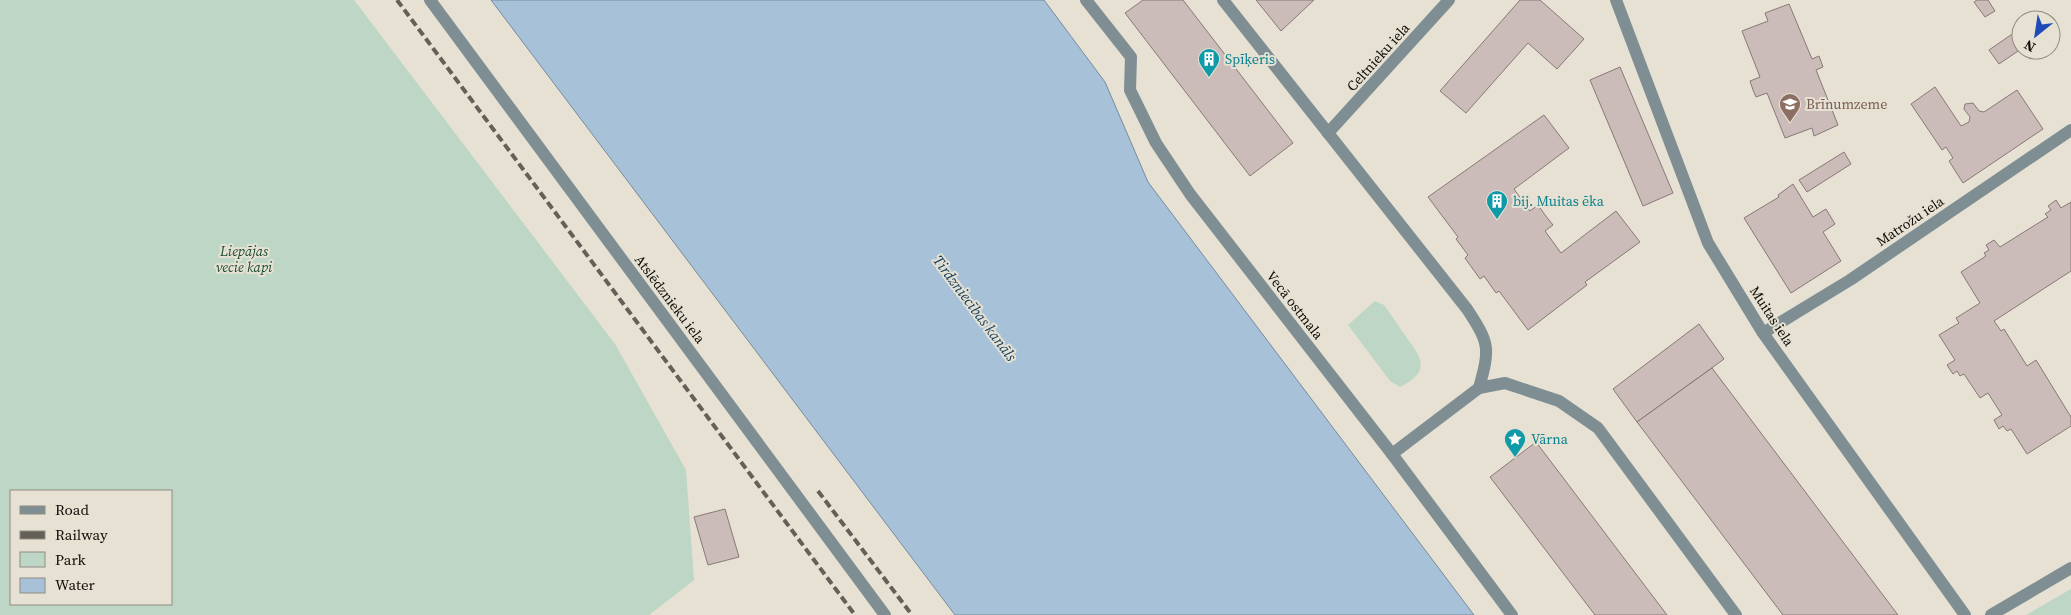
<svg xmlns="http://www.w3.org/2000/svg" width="2071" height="615" viewBox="0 0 2071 615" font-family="'Source Serif 4',serif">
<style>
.green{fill:#bdd6c5;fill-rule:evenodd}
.water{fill:#a6c1d8;stroke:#798b9a}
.building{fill:#cbbbb9;stroke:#887978}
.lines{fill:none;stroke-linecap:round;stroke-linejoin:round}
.lane{stroke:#7e8e93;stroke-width:12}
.street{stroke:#7e8e93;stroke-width:12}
.rail{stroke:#636057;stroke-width:4;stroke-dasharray:8 4;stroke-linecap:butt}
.labels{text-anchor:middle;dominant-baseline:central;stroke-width:4;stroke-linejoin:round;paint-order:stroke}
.street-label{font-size:14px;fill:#0f0d08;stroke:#e6e1d3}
.culture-label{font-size:14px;fill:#0d838f;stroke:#e6e1d3;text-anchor:start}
.education-label{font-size:14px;fill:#785e54;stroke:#e6e1d3;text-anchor:start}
.park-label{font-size:14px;font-style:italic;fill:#184b2e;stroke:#e6e1d3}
.water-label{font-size:15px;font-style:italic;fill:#103d5d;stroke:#e6e1d3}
</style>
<rect width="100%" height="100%" fill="#e6e1d3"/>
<!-- green -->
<g class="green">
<path d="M0,0H354L615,344L686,470L694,580L649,615H0ZM11,491H171V604H11Z"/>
<path d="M1375,301L1384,305C1392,316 1399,327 1407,338C1423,360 1430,372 1400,387L1390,381L1348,325Z"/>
<path d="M2071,589V615H2026Z"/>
</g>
<!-- water -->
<path class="water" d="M491,0H1044L1105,82L1148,182L1474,615H955Z"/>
<!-- building -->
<g class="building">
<path d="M1143,0H1183L1293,143L1250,176L1125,13Z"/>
<path d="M1256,0H1314L1281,31Z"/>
<path d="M1520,0H1540L1584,39L1557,69L1528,43L1466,113L1440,91Z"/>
<path d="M1977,0H1988L1995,11L1985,17L1974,2Z"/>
<path d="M1789,4L1812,59L1819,56L1823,67L1816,70L1838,125L1814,136L1812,128L1785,138L1767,93L1756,97L1753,90L1750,81L1760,77L1742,31L1768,21L1765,13Z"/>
<path d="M2021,28V49L1999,64L1989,50Z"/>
<path d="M1620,67L1673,193L1643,206L1590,80Z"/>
<path d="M1935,87L1961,126L1969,122L1970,117L1964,109L1965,104L1973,103L1979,111L1984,112L2017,90L2043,129L1963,183L1949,161L1953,158L1946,147L1942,150L1911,104Z"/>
<path d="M1544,115L1569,148L1514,189L1530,211L1538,205L1545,215L1553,225L1545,231L1561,253L1616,211L1640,242L1585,282L1587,285L1528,330L1499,291L1496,293L1484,276L1480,279L1465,258L1468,255L1456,239L1458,237L1428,197Z"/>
<path d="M1844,152L1851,164L1807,192L1799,180Z"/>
<path d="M1793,184L1813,217L1826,209L1835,224L1823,232L1841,261L1791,293L1744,218L1779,197L1778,195Z"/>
<path d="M2056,200L2061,208L2071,202V271L1994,321L2001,331L2004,329L2027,366L2036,360L2071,417V426L2027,454L2011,429L2007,431L2003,426L1999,429L1994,420L2002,415L1988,393L1980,398L1964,374L1960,376L1957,371L1953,374L1947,365L1955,360L1939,335L1959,323L1956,318L1980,303L1961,272L1986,256L1984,253L1989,250L1986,245L1994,240L2000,247L2048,217L2045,214L2051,210L2048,206Z"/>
<path d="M1699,324L1724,359L1637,422L1613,389Z"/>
<path d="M1712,368L1898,615H1783L1637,422Z"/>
<path d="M1536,442L1667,615H1595L1490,477Z"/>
<path d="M725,509L739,557L708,565L694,517Z"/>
</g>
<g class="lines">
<!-- lane -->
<g class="lane">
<path d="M1086,0L1131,57L1130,90L1156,143L1190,194L1392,454L1512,615"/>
<path d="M1392,454L1479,388"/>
</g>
<!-- street -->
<g class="street">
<path d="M430,0L885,615"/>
<path d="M1223,0L1467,309C1490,344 1490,348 1479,388L1505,383L1559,401L1598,428L1736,615"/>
<path d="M1616,0L1708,243L1763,333L1965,615"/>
<path d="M1328,133L1449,0"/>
<path d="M1763,333L1850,280L2071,130"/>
<path d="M1991,615L2071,568"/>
</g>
<!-- rail -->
<g class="rail">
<path d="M397,0L855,615"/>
<path d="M818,491L912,615"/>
</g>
</g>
<!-- icons -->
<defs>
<g id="building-pin" transform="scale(1.125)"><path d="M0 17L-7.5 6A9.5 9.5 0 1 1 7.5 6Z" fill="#0f9aa8" stroke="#e6e1d3"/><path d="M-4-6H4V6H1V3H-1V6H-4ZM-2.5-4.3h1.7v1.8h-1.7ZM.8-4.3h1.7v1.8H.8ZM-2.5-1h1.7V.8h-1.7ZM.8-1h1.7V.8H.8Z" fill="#fff"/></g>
<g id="school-pin" transform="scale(1.125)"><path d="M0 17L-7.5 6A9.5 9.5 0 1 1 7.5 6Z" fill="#8d6e63" stroke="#e6e1d3"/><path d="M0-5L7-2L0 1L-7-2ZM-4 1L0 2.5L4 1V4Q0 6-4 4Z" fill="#fff"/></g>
<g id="sight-pin" transform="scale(1.125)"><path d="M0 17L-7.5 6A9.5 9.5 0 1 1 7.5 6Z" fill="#0f9aa8" stroke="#e6e1d3"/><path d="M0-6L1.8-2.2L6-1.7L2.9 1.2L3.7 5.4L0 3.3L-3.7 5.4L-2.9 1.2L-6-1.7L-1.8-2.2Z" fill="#fff"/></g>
</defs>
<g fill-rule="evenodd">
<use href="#building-pin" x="1209" y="59"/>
<use href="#school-pin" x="1790" y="104"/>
<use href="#building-pin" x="1497" y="201"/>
<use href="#sight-pin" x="1515" y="439"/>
</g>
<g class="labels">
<!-- street labels -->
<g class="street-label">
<text transform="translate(1378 57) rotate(-48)">Celtnieku iela</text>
<text transform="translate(1910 221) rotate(-34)">Matrožu iela</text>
<text transform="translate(670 299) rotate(53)">Atslēdznieku iela</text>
<text transform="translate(1295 305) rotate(52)">Vecā ostmala</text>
<text transform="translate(1772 316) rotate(57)">Muitas iela</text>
</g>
<!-- culture labels -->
<g class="culture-label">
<text x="1225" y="59">Spīķeris</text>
<text x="1513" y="201">bij. Muitas ēka</text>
<text x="1531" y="439">Vārna</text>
</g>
<!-- education labels -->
<g class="education-label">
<text x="1806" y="104">Brīnumzeme</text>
</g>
<!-- park labels -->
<g class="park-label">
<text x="244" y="251">Liepājas<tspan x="244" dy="16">vecie kapi</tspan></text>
</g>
<!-- water labels -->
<g class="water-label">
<text transform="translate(975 308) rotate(53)">Tirdzniecības kanāls</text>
</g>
</g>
<!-- legend -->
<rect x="10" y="490" width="162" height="115" fill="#e6e1d3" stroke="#908c82"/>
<rect x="20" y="506" width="25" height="8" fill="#7e8e93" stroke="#908c82"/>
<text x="55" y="515" font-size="15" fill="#0f0d08">Road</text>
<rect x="20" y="531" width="25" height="8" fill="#636057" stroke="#908c82"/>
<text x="55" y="540" font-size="15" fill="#0f0d08">Railway</text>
<rect x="20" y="552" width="25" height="15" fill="#bdd6c5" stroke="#908c82"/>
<text x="55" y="565" font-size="15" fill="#0f0d08">Park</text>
<rect x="20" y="578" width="25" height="15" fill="#a6c1d8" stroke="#908c82"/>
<text x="55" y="590" font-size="15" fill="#0f0d08">Water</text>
<!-- north arrow -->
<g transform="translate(2036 35) rotate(210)"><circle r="24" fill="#e6e1d3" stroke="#908c82"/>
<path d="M0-4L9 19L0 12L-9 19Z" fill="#1e4ab8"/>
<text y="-8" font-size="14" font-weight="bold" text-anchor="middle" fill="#0f0d08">N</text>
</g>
</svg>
